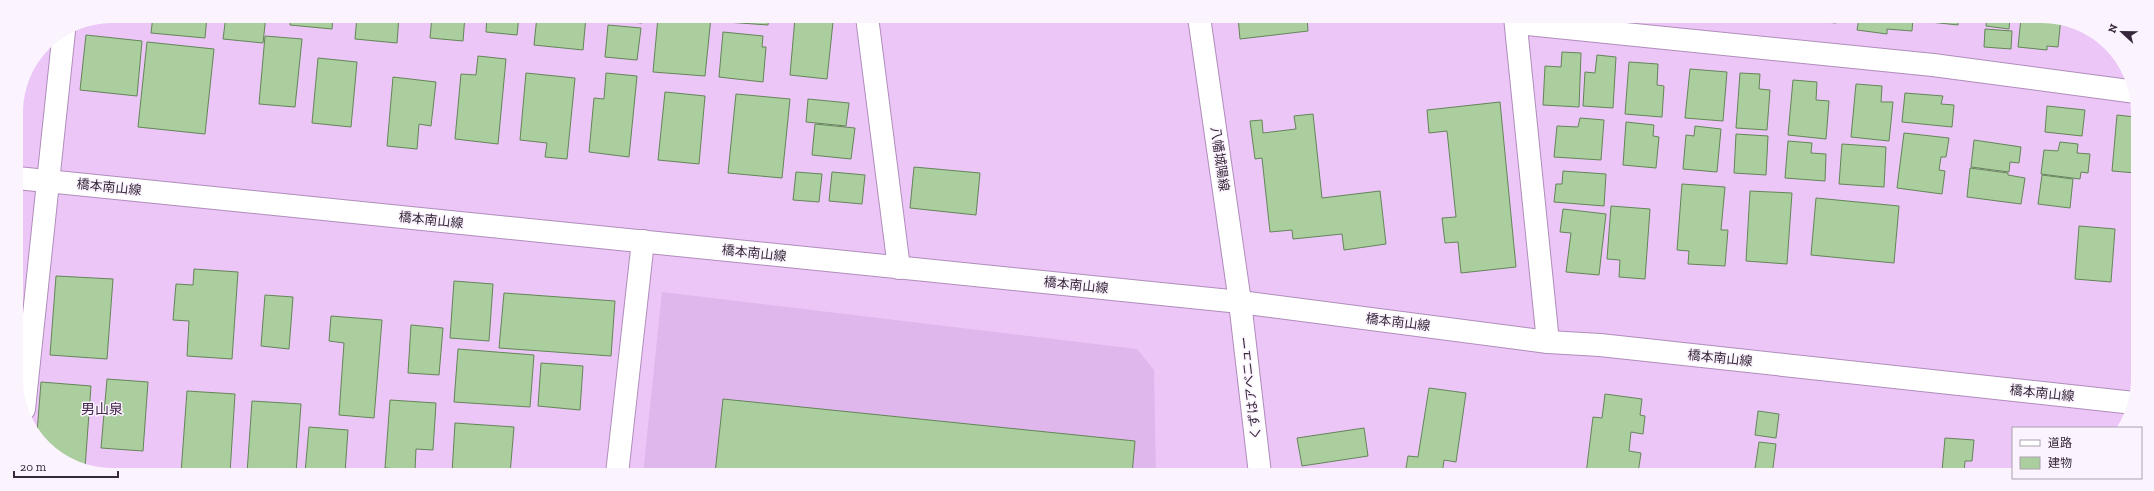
<svg xmlns="http://www.w3.org/2000/svg" width="2154" height="491" viewBox="0 0 2154 491" font-family="'Zilla Slab','Noto Sans JP',serif">
<style>
.built{fill:#e0b7ec}
.building{fill:#aace9e;stroke:#648559}
.lines{fill:none;stroke-linecap:round;stroke-linejoin:round}
.minor-casing{stroke:#af8dba;stroke-width:24}
.minor{stroke:#fff;stroke-width:22}
.labels{text-anchor:middle;dominant-baseline:central;stroke-width:3;stroke-linejoin:round;paint-order:stroke}
.street-label{font-size:13px;fill:#36283a;stroke:#fbf3fd}
.neighbourhood-label{font-size:14px;fill:#43264c;stroke:#fbf3fd}
</style>
<rect width="100%" height="100%" fill="#ebc6f6"/>
<!-- built -->
<path class="built" d="M662,292L1137,349L1154,370L1156,474H643Z"/>
<!-- building -->
<g class="building">
<path d="M153,16H207L205,38L151,33Z"/>
<path d="M226,16H266L263,43L223,39Z"/>
<path d="M291,16H333L332,29L290,25Z"/>
<path d="M357,16H399L397,43L355,39Z"/>
<path d="M432,16H465L463,41L430,38Z"/>
<path d="M487,16H519L517,35L486,32Z"/>
<path d="M537,16H586L583,50L534,45Z"/>
<path d="M612,16H643L642,23L611,20Z"/>
<path d="M658,17H711L705,76L653,72Z"/>
<path d="M726,17H769L768,25L726,22Z"/>
<path d="M1238,17H1307L1308,31L1240,39Z"/>
<path d="M795,18L833,22L827,79L790,75Z"/>
<path d="M1806,18H1836V23L1806,20Z"/>
<path d="M1859,18H1913L1912,31L1887,29V34L1857,30Z"/>
<path d="M1930,18H1958V25L1930,22Z"/>
<path d="M1987,18H2010L2009,29L1986,26Z"/>
<path d="M2021,18H2061L2058,47L2047,46V50L2018,47Z"/>
<path d="M608,25L641,28L637,60L605,57Z"/>
<path d="M1985,29L2012,31L2011,49L1984,47Z"/>
<path d="M723,32L763,36L762,47H766L763,82L719,77Z"/>
<path d="M86,35L142,41L137,96L80,90Z"/>
<path d="M265,36L302,39L295,107L259,104Z"/>
<path d="M147,42L214,49L205,134L138,127Z"/>
<path d="M1562,52L1581,53L1579,107L1543,105L1545,66L1561,67Z"/>
<path d="M1597,55L1616,57L1613,108L1583,106L1585,72L1595,73Z"/>
<path d="M478,56L506,59L498,144L455,139L461,74L476,75Z"/>
<path d="M318,58L357,62L351,127L312,123Z"/>
<path d="M1629,62L1658,64L1657,85L1664,86L1662,117L1625,114Z"/>
<path d="M1690,69L1727,72L1723,121L1685,118Z"/>
<path d="M526,73L575,78L567,159L545,157L547,143L520,140Z"/>
<path d="M606,73L637,76L629,157L589,152L594,98L604,99Z"/>
<path d="M1740,73L1760,74L1759,89L1770,90L1767,130L1736,128Z"/>
<path d="M393,77L436,82L431,126L419,124L417,149L387,146Z"/>
<path d="M1793,80L1817,82L1816,100L1829,101L1826,139L1788,135Z"/>
<path d="M1856,84L1882,86L1881,102H1893L1889,141L1851,137Z"/>
<path d="M665,92L705,96L699,164L658,160Z"/>
<path d="M1905,93L1943,96L1941,104L1954,105L1952,127L1902,122Z"/>
<path d="M736,94L790,99L782,178L728,173Z"/>
<path d="M808,99L849,103L846,126L806,122Z"/>
<path d="M1500,102L1516,267L1461,273L1458,242L1445,243L1442,218L1456,217L1447,131L1429,133L1427,110Z"/>
<path d="M2047,106L2085,110L2082,136L2045,132Z"/>
<path d="M2136,109V173L2112,171L2117,115L2135,117Z"/>
<path d="M1313,114L1322,198L1380,191L1386,244L1344,250L1342,234L1293,239L1292,230L1270,232L1262,158L1255,159L1250,121L1262,120L1263,133L1296,129L1294,116Z"/>
<path d="M1580,118L1604,120L1601,160L1554,157L1557,126L1578,127Z"/>
<path d="M1626,122L1654,125L1653,136L1659,137L1656,168L1623,165Z"/>
<path d="M815,124L855,128L851,159L812,155Z"/>
<path d="M1695,126L1721,129L1717,172L1683,169L1686,135L1694,136Z"/>
<path d="M1904,133L1949,138L1946,157H1941L1939,170L1945,171L1942,194L1897,188Z"/>
<path d="M1736,134L1768,136L1766,175L1734,173Z"/>
<path d="M1974,140L2021,147L2019,163L2010,162L2009,172L1971,167Z"/>
<path d="M1788,141L1812,143L1811,153L1826,154L1825,181L1785,178Z"/>
<path d="M2060,142L2078,144L2077,153L2090,154L2088,173L2081,172L2080,179L2041,174L2044,150L2058,151Z"/>
<path d="M1842,144L1886,147L1884,187L1839,184Z"/>
<path d="M914,167L980,173L976,215L910,208Z"/>
<path d="M1970,168L2008,173V175L2025,178L2021,204L1967,197Z"/>
<path d="M1563,171L1606,174L1604,206L1554,202L1556,184H1562Z"/>
<path d="M796,172L822,174L819,202L793,200Z"/>
<path d="M832,172L865,175L862,204L829,201Z"/>
<path d="M2042,175L2073,179L2070,208L2038,204Z"/>
<path d="M1682,184L1725,187L1721,230H1728L1725,266L1688,264L1689,251L1677,250Z"/>
<path d="M1750,191L1792,193L1787,264L1746,261Z"/>
<path d="M1816,198L1899,206L1894,263L1811,255Z"/>
<path d="M1611,206L1650,209L1645,279L1619,277L1620,260L1607,259Z"/>
<path d="M1563,209L1606,214L1599,275L1566,272L1571,233L1560,232Z"/>
<path d="M2079,226L2115,229L2111,282L2075,279Z"/>
<path d="M194,269L238,272L232,359L187,356L189,321L173,320L176,284L193,285Z"/>
<path d="M56,276L113,279L107,359L50,355Z"/>
<path d="M454,281L493,284L489,341L450,338Z"/>
<path d="M504,293L615,301L611,356L499,348Z"/>
<path d="M265,295L293,297L289,349L261,346Z"/>
<path d="M331,316L382,320L374,418L339,415L344,343L329,341Z"/>
<path d="M411,325L443,328L439,375L408,373Z"/>
<path d="M458,349L534,355L530,407L454,402Z"/>
<path d="M541,363L583,366L580,410L538,406Z"/>
<path d="M107,379L148,382L143,451L101,448Z"/>
<path d="M41,382L91,386L85,468L44,447L37,433Z"/>
<path d="M1429,388L1466,393L1456,462L1444,460L1442,474H1405L1408,456L1418,457Z"/>
<path d="M187,391L235,394L230,473H181Z"/>
<path d="M1605,394L1642,399L1640,415L1645,416L1643,434L1631,432L1629,451L1641,453L1638,473L1586,474L1593,417L1602,418Z"/>
<path d="M723,399L1135,441L1132,474H715Z"/>
<path d="M390,400L436,403L433,450L416,449L415,470L385,468Z"/>
<path d="M252,401L301,404L296,473H247Z"/>
<path d="M1758,411L1779,414L1776,438L1755,435Z"/>
<path d="M455,423L514,427L510,474L452,473Z"/>
<path d="M309,427L348,430L345,473H305Z"/>
<path d="M1364,428L1368,456L1302,466L1297,438Z"/>
<path d="M1945,438L1974,440L1972,461H1965L1964,473L1942,471Z"/>
<path d="M1759,442L1776,444L1772,475H1754Z"/>
<path d="M1362,470L1363,474H1322Z"/>
</g>
<g class="lines">
<!-- minor casing -->
<g class="minor-casing">
<g id="minor">
<path d="M867,17L899,268"/>
<path d="M1199,17L1240,302L1260,474"/>
<path d="M1515,17L1548,342"/>
<path d="M1516,23L1933,65L2136,92"/>
<path d="M17,178L1240,302L1548,342L1600,345L2134,403"/>
<path d="M24,409L64,31"/>
<path d="M617,474L643,241"/>
</g>
</g>
<!-- minor -->
<use href="#minor" class="minor"/>
</g>
<g class="labels">
<!-- street labels -->
<g class="street-label">
<text transform="translate(1220 159) rotate(82)">八幡城陽線</text>
<text transform="translate(109 187) rotate(6)">橋本南山線</text>
<text transform="translate(431 220) rotate(6)">橋本南山線</text>
<text transform="translate(754 253) rotate(6)">橋本南山線</text>
<text transform="translate(1076 285) rotate(6)">橋本南山線</text>
<text transform="translate(1398 322) rotate(7)">橋本南山線</text>
<text transform="translate(1720 358) rotate(6)">橋本南山線</text>
<text transform="translate(1250 388) rotate(-97)">くずはアベニュー</text>
<text transform="translate(2042 393) rotate(6)">橋本南山線</text>
</g>
<!-- neighbourhood labels -->
<g class="neighbourhood-label">
<text x="102" y="409">男山泉</text>
</g>
</g>
<!-- crop -->
<path d="M0 0H2154V491H0ZM112 23H2042A89 89 0 0 1 2131 112V379A89 89 0 0 1 2042 468H112A89 89 0 0 1 23 379V112A89 89 0 0 1 112 23Z" fill="#fbf3fd" fill-rule="evenodd"/>
<!-- legend -->
<rect x="2012" y="427" width="130" height="52" fill="#fbf3fd" stroke="#aca2af"/>
<rect x="2020" y="440" width="20" height="6" fill="#ffffff" stroke="#aca2af"/>
<text x="2048" y="447" font-size="12" fill="#36283a">道路</text>
<rect x="2020" y="457" width="20" height="12" fill="#aace9e" stroke="#aca2af"/>
<text x="2048" y="467" font-size="12" fill="#36283a">建物</text>
<!-- north arrow -->
<g transform="translate(2122 32) rotate(292)" stroke="#fbf3fd" stroke-width="3" paint-order="stroke">
<path d="M0-3L7 15L0 10L-7 15Z" fill="#36283a"/>
<text y="-6" font-size="11" font-weight="bold" text-anchor="middle" fill="#36283a">N</text>
</g>
<!-- scale -->
<path d="M14 471v6h104v-6" fill="none" stroke="#36283a" stroke-width="2"/>
<text x="20" y="471" font-size="12" fill="#36283a" stroke="#fbf3fd" stroke-width="3" paint-order="stroke">20 m</text>
</svg>
